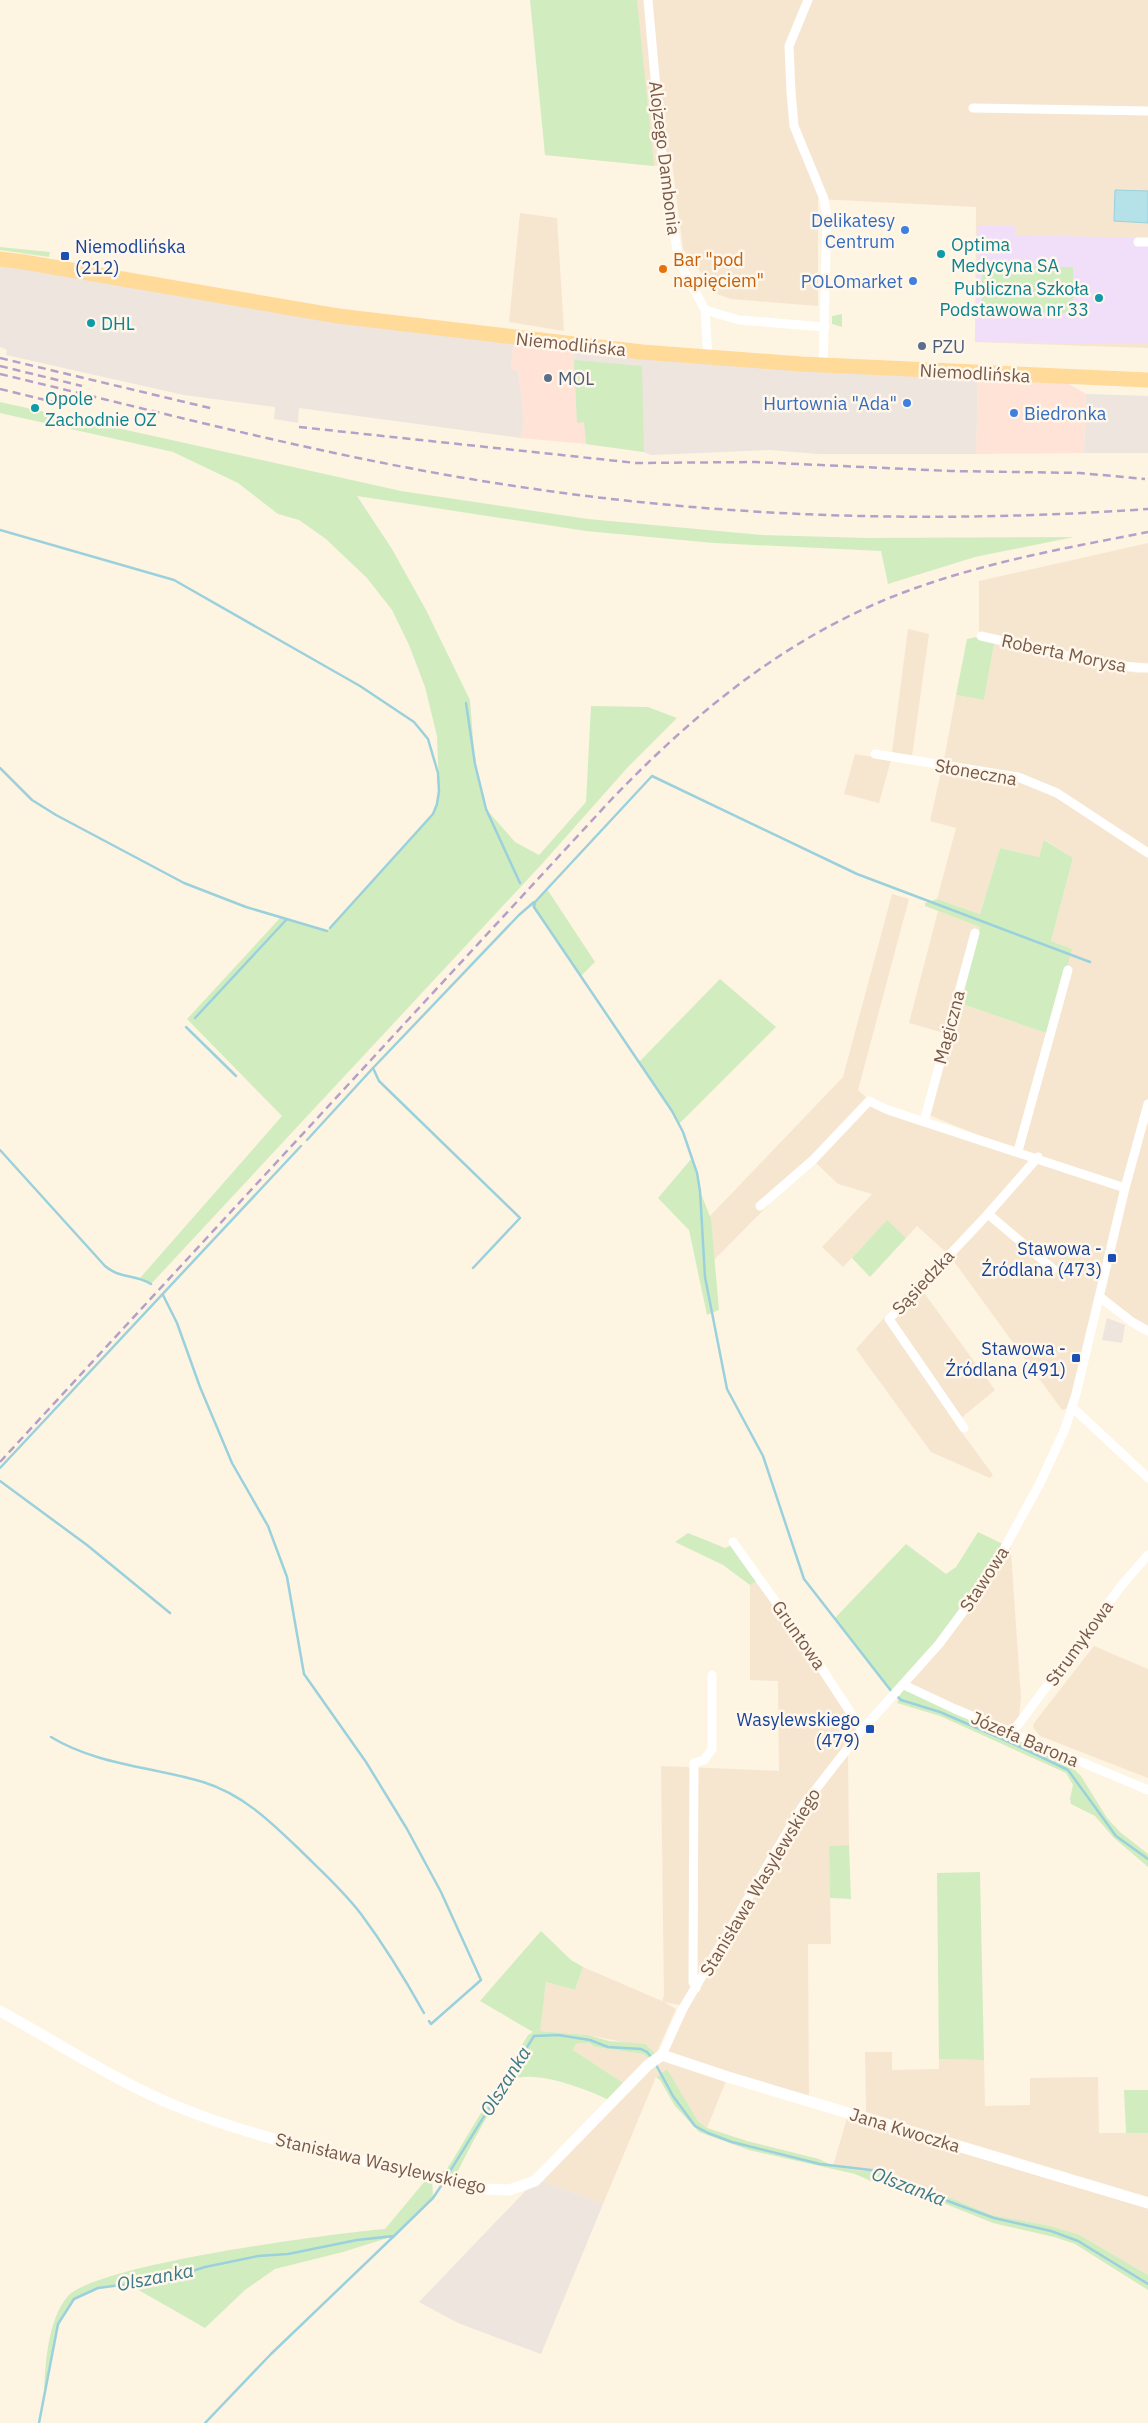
<svg xmlns="http://www.w3.org/2000/svg" width="1148" height="2423" viewBox="0 0 1148 2423" font-family="'IBM Plex Sans',sans-serif">
<style>
.residential{fill:#f6e6d0}
.commercial{fill:#ffe3d6}
.industrial{fill:#ede5de}
.education{fill:#f1dffa}
.green{fill:#d1edc0}
.water{fill:#b5e1e9;stroke:#9ad1dc}
.lines{fill:none;stroke-linecap:round;stroke-linejoin:round}
.stream{stroke:#9ad1dc;stroke-width:2.5}
.minor{stroke:#fff;stroke-width:9}
.tertiary{stroke:#fff;stroke-width:11}
.primary{stroke:#ffda99;stroke-width:15}
.rail{stroke:#b6a0c9;stroke-width:2.5;stroke-dasharray:8 5;stroke-linecap:butt}
.shop-dot{fill:#3f7fe0;stroke:#fff7eb;stroke-width:2}
.culture-dot{fill:#0f9aa8;stroke:#fff7eb;stroke-width:2}
.transit-dot{fill:#1a4fb4;stroke:#fff7eb;stroke-width:2}
.food-dot{fill:#e8710a;stroke:#fff7eb;stroke-width:2}
.service-dot{fill:#5c6f8a;stroke:#fff7eb;stroke-width:2}
.labels{text-anchor:middle;dominant-baseline:central;stroke-width:5;stroke-linejoin:round;paint-order:stroke}
.street-label{font-size:18px;fill:#785946;stroke:#fff7eb}
.shop-label{font-size:18px;fill:#366cbe;stroke:#fff7eb;text-anchor:end}
.culture-label{font-size:18px;fill:#0d838f;stroke:#fff7eb;text-anchor:start}
.transit-label{font-size:18px;fill:#164399;stroke:#fff7eb;text-anchor:end}
.food-label{font-size:18px;fill:#c56008;stroke:#fff7eb;text-anchor:start}
.service-label{font-size:18px;fill:#4e5e75;stroke:#fff7eb;text-anchor:start}
.water-label{font-size:19px;font-style:italic;fill:#3b7987;stroke:#fff7eb}
</style>
<rect width="100%" height="100%" fill="#fef4e2"/>
<!-- residential -->
<g class="residential">
<path d="M537,0H1148V348L975,342L976,207L818,199V306L731,299L717,294L683,249L672,163L654,166L545,155Z"/>
<path d="M520,213L557,218L564,331L509,322Z"/>
<path d="M1148,543V666L1107,669L1140,673L1148,672V1328L1100,1298L1072,1407L1062,1410L950,1256L917,1226L906,1238L887,1221L843,1267L822,1247L872,1194L838,1184L813,1160L714,1260L710,1216L843,1077L892,894L909,899L858,1090L881,1111L1012,1149L929,1115L951,1035L909,1023L938,911L980,927L959,1003L1049,1034L1071,949L1051,941L1073,858L1045,840L1039,857L1000,848L980,914L937,899L956,828L930,821L942,768L966,765L944,760L956,695L984,700L995,639L979,633V581Z"/>
<path d="M908,629L929,634L912,756L892,752Z"/>
<path d="M855,754L891,760L879,803L844,794Z"/>
<path d="M916,1282L995,1390L955,1423L993,1475L990,1478L931,1452L856,1349Z"/>
<path d="M1010,1538L1021,1698L1019,1717L1010,1726L955,1709L904,1685Z"/>
<path d="M760,1580L862,1730L848,1754L849,1845L829,1846L831,1944H808L809,2101L726,2081L707,2128L698,2121L667,2069L656,2077L603,2204L542,2181L628,2086L573,2050L576,2044L589,2043L595,2047L643,2054L649,2059L668,2052L703,1977L680,2005L664,2002L676,2009L656,2054L622,2042L588,2035L539,2031L546,1982L575,1990L583,1967L662,2001L664,1996L661,1766L779,1771L778,1681L750,1680V1585Z"/>
<path d="M1094,1646L1148,1669V1778L1040,1736L1033,1727L1034,1723Z"/>
<path d="M865,2052H892V2070L939,2069V2059L984,2060L985,2106L1030,2105V2078L1098,2077L1099,2133H1148V2197L866,2112Z"/>
<path d="M847,2118L1148,2208V2275L1078,2234L1046,2225L992,2215L885,2171H861L833,2166Z"/>
</g>
<!-- commercial -->
<g class="commercial">
<path d="M514,338L576,345L574,360L577,422H584L586,444L521,438L524,419L518,370L511,369Z"/>
<path d="M978,373L1056,376L1086,394L1084,453L976,454Z"/>
</g>
<!-- industrial -->
<g class="industrial">
<path d="M0,259L514,338L511,369L518,370L524,419L521,438L299,408L298,423L274,419L275,407L184,395L6,355L7,350L0,347Z"/>
<path d="M576,345L978,373L976,454H818L770,450L651,455L644,452L586,444L584,422L577,423L574,360Z"/>
<path d="M1086,394L1148,396V453H1084Z"/>
<path d="M1107,1318L1125,1325L1122,1343L1102,1340Z"/>
<path d="M535,2181H542L603,2204L541,2354L458,2323L419,2302Z"/>
</g>
<!-- education -->
<path class="education" d="M978,225L1015,226V235L1148,238V344L975,342Z"/>
<!-- green -->
<g class="green">
<path d="M530,0H637L654,166L545,155Z"/>
<path d="M0,247L50,252L49,257L0,250Z"/>
<path d="M982,266L1073,267V313L982,312Z"/>
<path d="M842,314V327L832,324V316Z"/>
<path d="M574,360L642,366L644,452L586,444L584,422L577,423Z"/>
<path d="M0,402L401,491L588,519L762,535L867,538L1074,537L975,557L888,584L881,551L714,543L586,531L357,496L392,549L426,610L470,700L475,764L486,809L515,842L539,855L586,802L591,706L648,707L677,718L628,767L541,865L151,1284L140,1278L282,1116L187,1019L281,917L327,931L433,814L437,804L439,791L437,736L425,687L409,645L392,610L367,578L326,539L299,520L278,514L238,483L173,452L0,413Z"/>
<path d="M981,636L995,639L984,700L956,695L967,639Z"/>
<path d="M1044,840L1073,858L1051,941L1072,949L1049,1034L959,1003L980,927L925,906V903L937,899L980,914L1000,848L1039,857Z"/>
<path d="M547,889L595,962L581,976L531,905Z"/>
<path d="M720,979L776,1027L679,1124L639,1062Z"/>
<path d="M692,1158L700,1191L711,1219L719,1310L707,1315L689,1230L658,1198Z"/>
<path d="M887,1220L906,1238L870,1277L852,1258Z"/>
<path d="M978,1532L1007,1546L904,1685L1009,1737L1056,1756L1072,1767L1081,1776L1107,1818L1120,1832L1148,1854V1867L1113,1837L1095,1816L1071,1804L1070,1799L1073,1785L1066,1773L940,1716L897,1703L904,1685L889,1690L834,1619L906,1544L946,1574L956,1567Z"/>
<path d="M688,1533L725,1548L734,1544L760,1580L750,1585L723,1565L675,1542Z"/>
<path d="M849,1845L851,1899L830,1898L829,1846Z"/>
<path d="M980,1872L984,2060L939,2059L937,1873Z"/>
<path d="M541,1931L571,1960L583,1967L575,1990L546,1982L540,2031L588,2035L609,2041L645,2044L656,2054L649,2059L643,2054L595,2047L589,2043L576,2044L573,2050L628,2086L613,2102C592,2091 532,2067 510,2081C506,2084 503,2092 499,2097C482,2124 467,2152 453,2181L432,2176L433,2198L394,2236L343,2252L275,2269L245,2290L205,2328L128,2284L98,2288L74,2299L58,2324L44,2394C45,2365 48,2318 68,2296C96,2265 333,2233 385,2229L430,2175L446,2170L452,2161L528,2035L533,2032L480,2001Z"/>
<path d="M667,2069L698,2121L707,2128L747,2141L819,2159L833,2166L861,2171H885L992,2215L1046,2225L1078,2234L1148,2275V2290L1075,2244L1054,2237L993,2223L881,2178L877,2177L873,2182L855,2174L749,2150L699,2132L675,2106L660,2080L656,2077Z"/>
<path d="M1124,2090H1148V2133H1126Z"/>
</g>
<!-- water -->
<path class="water" d="M1115,190L1148,191V223L1114,221Z"/>
<g class="lines">
<!-- stream -->
<g class="stream">
<path d="M0,530L174,580L360,686L414,722L428,739L438,773L439,791L437,804L433,814L330,928"/>
<path d="M466,703L475,764L486,809L520,883"/>
<path d="M0,768L32,800L56,815L184,883L246,907L327,931"/>
<path d="M195,1018L287,919"/>
<path d="M186,1027L236,1076"/>
<path d="M307,1140L373,1068"/>
<path d="M0,1150L105,1266C122,1280 133,1273 151,1284"/>
<path d="M473,1268L520,1218L379,1081L373,1068L519,915L534,902"/>
<path d="M163,1295L177,1323L200,1387L232,1463L268,1526L287,1577L304,1674L366,1762L407,1829L441,1892L481,1980L431,2024L429,2021"/>
<path d="M0,1468L301,1146"/>
<path d="M0,1481L87,1545L170,1613"/>
<path d="M892,1692L804,1579L763,1456L727,1389L705,1277L700,1191L697,1173L683,1132L672,1111L534,907L535,902L652,776L857,874L1090,962"/>
<path d="M896,1695L901,1700L940,1712L1016,1745L1068,1770L1116,1836L1148,1859"/>
<path d="M51,1737C97,1765 153,1767 203,1782C242,1794 270,1821 298,1848C320,1870 343,1890 361,1914C384,1945 405,1979 424,2013"/>
<path d="M655,2063L673,2096L695,2126L708,2133L732,2142L820,2164L879,2171L904,2185L994,2218L1051,2231L1078,2241L1148,2284"/>
<path d="M447,2176L534,2036L558,2035L590,2040L608,2047L641,2049L647,2052L653,2059"/>
<path d="M39,2423L58,2324L74,2299L98,2288L167,2279L205,2267L258,2256L288,2254L357,2240L394,2236L433,2198L443,2183"/>
<path d="M205,2423L271,2354L394,2236"/>
</g>
<!-- minor -->
<g class="minor">
<path d="M648,0L663,166L679,261L705,310L708,358"/>
<path d="M808,0L789,46L791,92L794,126L824,199L827,216L823,366"/>
<path d="M973,108L1148,111"/>
<path d="M1138,242H1148"/>
<path d="M705,310L739,320L825,327"/>
<path d="M981,636L1108,665L1148,668"/>
<path d="M875,754L1018,777L1057,793L1148,853"/>
<path d="M924,1122L975,933"/>
<path d="M1018,1151L1068,970"/>
<path d="M1038,1157L988,1214L1053,1269"/>
<path d="M760,1206L813,1160L869,1101L888,1110L1125,1188"/>
<path d="M1100,1297L1132,1322L1148,1331"/>
<path d="M1072,1407L1148,1478"/>
<path d="M964,1428L889,1319L988,1214"/>
<path d="M733,1542L803,1640L862,1730"/>
<path d="M904,1685L955,1709L1148,1790"/>
<path d="M1012,1733L1121,1586L1148,1555"/>
<path d="M696,1988L693,1982L694,1763L704,1760L712,1749V1675"/>
<path d="M662,2055L682,2010L802,1807L862,1730L939,1644L968,1605L998,1560L1040,1483L1065,1429L1076,1394L1125,1188L1148,1104"/>
</g>
<!-- tertiary -->
<path class="tertiary" d="M0,2011C57,2042 120,2084 181,2108C278,2147 383,2164 485,2189L509,2190L535,2181L648,2065L662,2055L728,2077L1148,2203"/>
<!-- primary -->
<path class="primary" d="M0,259L24,262L338,316L642,352L801,364L1148,380"/>
<!-- rail -->
<g class="rail">
<path d="M0,358L214,409"/>
<path d="M0,366L82,386"/>
<path d="M0,374C168,414 336,459 508,485C720,518 934,524 1148,509"/>
<path d="M0,389L62,404"/>
<path d="M299,427L636,463L755,462L950,471L1080,473L1145,479"/>
<path d="M0,1462L609,802C693,714 786,637 902,593C981,563 1065,548 1148,532"/>
</g>
</g>
<!-- markers -->
<g class="shop-dot">
<circle cx="905" cy="230" r="5"/>
<circle cx="913" cy="281" r="5"/>
<circle cx="907" cy="403" r="5"/>
<circle cx="1014" cy="413" r="5"/>
</g>
<g class="culture-dot">
<circle cx="941" cy="254" r="5"/>
<circle cx="1099" cy="298" r="5"/>
<circle cx="91" cy="323" r="5"/>
<circle cx="35" cy="408" r="5"/>
</g>
<g class="transit-dot">
<rect x="60" y="251" width="10" height="10" rx="2.5"/>
<rect x="1107" y="1253" width="10" height="10" rx="2.5"/>
<rect x="1071" y="1353" width="10" height="10" rx="2.5"/>
<rect x="865" y="1724" width="10" height="10" rx="2.5"/>
</g>
<circle class="food-dot" cx="663" cy="269" r="5"/>
<g class="service-dot">
<circle cx="922" cy="346" r="5"/>
<circle cx="548" cy="378" r="5"/>
</g>
<g class="labels">
<!-- street labels -->
<g class="street-label">
<text transform="translate(665 158) rotate(83)">Alojzego Dambonia</text>
<text transform="translate(571 344) rotate(6)">Niemodlińska</text>
<text transform="translate(975 373) rotate(3)">Niemodlińska</text>
<text transform="translate(1064 653) rotate(12)">Roberta Morysa</text>
<text transform="translate(976 772) rotate(10)">Słoneczna</text>
<text transform="translate(949 1027) rotate(-75)">Magiczna</text>
<text transform="translate(923 1282) rotate(-47)">Sąsiedzka</text>
<text transform="translate(984 1579) rotate(-57)">Stawowa</text>
<text transform="translate(799 1635) rotate(55)">Gruntowa</text>
<text transform="translate(1079 1643) rotate(-54)">Strumykowa</text>
<text transform="translate(1025 1739) rotate(23)">Józefa Barona</text>
<text transform="translate(760 1882) rotate(-59)">Stanisława Wasylewskiego</text>
<text transform="translate(905 2130) rotate(17)">Jana Kwoczka</text>
<text transform="translate(381 2163) rotate(13)">Stanisława Wasylewskiego</text>
</g>
<!-- shop labels -->
<g class="shop-label">
<text x="895" y="220">Delikatesy<tspan x="895" dy="21">Centrum</tspan></text>
<text x="903" y="281">POLOmarket</text>
<text x="897" y="403">Hurtownia "Ada"</text>
<text x="1024" y="413" text-anchor="start">Biedronka</text>
</g>
<!-- culture labels -->
<g class="culture-label">
<text x="951" y="244">Optima<tspan x="951" dy="21">Medycyna SA</tspan></text>
<text x="1089" y="288" text-anchor="end">Publiczna Szkoła<tspan x="1089" dy="21">Podstawowa nr 33</tspan></text>
<text x="101" y="323">DHL</text>
<text x="45" y="398">Opole<tspan x="45" dy="21">Zachodnie OZ</tspan></text>
</g>
<!-- transit labels -->
<g class="transit-label">
<text x="75" y="246" text-anchor="start">Niemodlińska<tspan x="75" dy="21">(212)</tspan></text>
<text x="1102" y="1248">Stawowa -<tspan x="1102" dy="21">Źródlana (473)</tspan></text>
<text x="1066" y="1348">Stawowa -<tspan x="1066" dy="21">Źródlana (491)</tspan></text>
<text x="860" y="1719">Wasylewskiego<tspan x="860" dy="21">(479)</tspan></text>
</g>
<!-- food labels -->
<g class="food-label">
<text x="673" y="259">Bar "pod<tspan x="673" dy="21">napięciem"</tspan></text>
</g>
<!-- service labels -->
<g class="service-label">
<text x="932" y="346">PZU</text>
<text x="558" y="378">MOL</text>
</g>
<!-- water labels -->
<g class="water-label">
<text transform="translate(505 2081) rotate(-58)">Olszanka</text>
<text transform="translate(909 2186) rotate(21)">Olszanka</text>
<text transform="translate(155 2277) rotate(-11)">Olszanka</text>
</g>
</g>
</svg>
